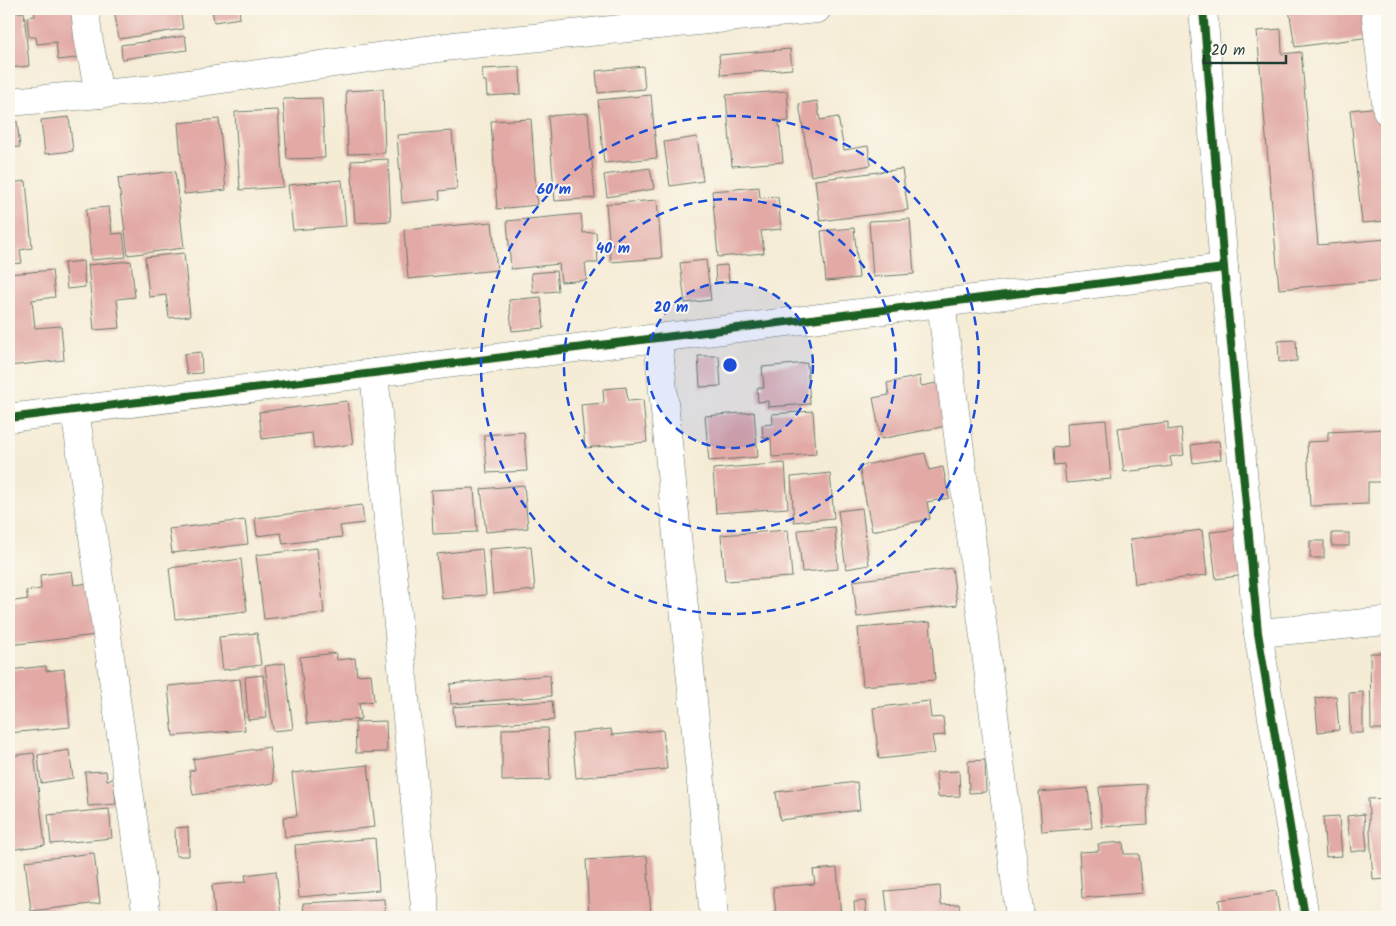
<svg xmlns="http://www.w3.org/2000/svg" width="1396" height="926" viewBox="0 0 1396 926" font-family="Kalam,sans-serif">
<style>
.building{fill:#e2a9a5}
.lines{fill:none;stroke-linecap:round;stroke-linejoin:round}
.street-casing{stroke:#6a7a6d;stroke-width:29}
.street{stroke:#fff;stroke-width:28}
.cycleway-casing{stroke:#fbf7ec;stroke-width:11}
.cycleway{stroke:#1b5e20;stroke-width:8}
.ring{fill:none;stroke:#1d4ed8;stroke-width:2.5;stroke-dasharray:9 6}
.centre{fill:#1d4ed8;stroke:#fbf7ec;stroke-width:2.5}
.ring-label{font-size:15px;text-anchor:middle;font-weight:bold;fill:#1d4ed8;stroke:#fbf7ec;stroke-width:4;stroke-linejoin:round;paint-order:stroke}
</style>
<rect width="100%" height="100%" fill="#fbf7ec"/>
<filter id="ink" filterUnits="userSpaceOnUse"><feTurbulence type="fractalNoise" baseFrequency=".02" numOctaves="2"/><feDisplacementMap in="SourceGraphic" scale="10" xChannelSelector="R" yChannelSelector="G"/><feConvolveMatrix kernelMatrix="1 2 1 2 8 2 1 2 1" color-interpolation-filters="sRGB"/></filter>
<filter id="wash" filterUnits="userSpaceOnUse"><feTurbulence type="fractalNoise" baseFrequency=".0096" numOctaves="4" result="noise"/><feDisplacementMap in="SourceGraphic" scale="20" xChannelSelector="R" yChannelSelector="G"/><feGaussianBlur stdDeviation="1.12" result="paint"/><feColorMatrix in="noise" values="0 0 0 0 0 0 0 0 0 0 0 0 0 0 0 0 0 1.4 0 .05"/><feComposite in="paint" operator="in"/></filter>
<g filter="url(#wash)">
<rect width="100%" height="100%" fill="#f5ecd6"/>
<g id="blocks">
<!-- building -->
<g class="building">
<path d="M34,9H81L85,57L58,60L56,42L37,44L36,37H29L27,17L35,16Z"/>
<path d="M114,9H180L183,29L119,39Z"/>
<path d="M212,9H239L240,18L214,22Z"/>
<path d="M1289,9H1366L1370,37L1295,47Z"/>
<path d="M24,12L29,66L9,68V13Z"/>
<path d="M1281,29L1282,54L1301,52L1318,245L1387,239V280L1279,289L1257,31Z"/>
<path d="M185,36L187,50L122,59L121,45Z"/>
<path d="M790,49L792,69L721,75L719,55Z"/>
<path d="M643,66L645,89L598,93L596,71Z"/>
<path d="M520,67L521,94L487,96L486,81H483L482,69Z"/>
<path d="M383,89L385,153L348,154L346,91Z"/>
<path d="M787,91L789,121L779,122L783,162L732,166L726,95Z"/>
<path d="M651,95L657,158L604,163L598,100Z"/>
<path d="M322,98L325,158L287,159L283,99Z"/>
<path d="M817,101L820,120L838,117L844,150L868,146L871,165L811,176L799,104Z"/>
<path d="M1381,107L1387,164V221L1362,223L1350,110Z"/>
<path d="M278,110L283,187L240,190L235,112Z"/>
<path d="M588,113L595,198L555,201L548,116Z"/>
<path d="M69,117L73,151L45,154L41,120Z"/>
<path d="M219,119L226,190L184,194L178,123Z"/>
<path d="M531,119L537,205L497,209L491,121Z"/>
<path d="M17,121L20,147L9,148V122Z"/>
<path d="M452,131L457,189L439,191L440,199L402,203L397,135Z"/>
<path d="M697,137L703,181L670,186L664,142Z"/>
<path d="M388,159L391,221L355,223L351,161Z"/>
<path d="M650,168L654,189L607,197L604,175Z"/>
<path d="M902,169L908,210L820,221L815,180Z"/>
<path d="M175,171L184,248L128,255L118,178Z"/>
<path d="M342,180L346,226L293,230L288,185Z"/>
<path d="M26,181L32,248L20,250L22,263L9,264V183Z"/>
<path d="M759,187L760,198L778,197L781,229L761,231L764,253L718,257L712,191Z"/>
<path d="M657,200L662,258L611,262L606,204Z"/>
<path d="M109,207L112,234L123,233L126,257L91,260L86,209Z"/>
<path d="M581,214L583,233L596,232L598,263H585L587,280L561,282L559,264L511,269L507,221Z"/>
<path d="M910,219L914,274L873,277L869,221Z"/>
<path d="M492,222L497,270L408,279L404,230Z"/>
<path d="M854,228L859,278L826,281L821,231Z"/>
<path d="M184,253L190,316L169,318L166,295L149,297L145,257Z"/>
<path d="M706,260L711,300L685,303L680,263Z"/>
<path d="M83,261L85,287L67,289L64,263Z"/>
<path d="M131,261L135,297L117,299L120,328L94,330L88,265Z"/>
<path d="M727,265L729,282L716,283L715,266Z"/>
<path d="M52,270L55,297L32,300L35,328L61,326L64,360L9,366V274Z"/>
<path d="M556,271L558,291L533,293L531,273Z"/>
<path d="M541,297L544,328L512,331L509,300Z"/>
<path d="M1296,340L1297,361L1279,362L1278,341Z"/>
<path d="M201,352L202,373L187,374L184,354Z"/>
<path d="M698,356H719L721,386L700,387Z"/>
<path d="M807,363L810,404L768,407V401L758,402L757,388H764L762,367Z"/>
<path d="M920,376L921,386L937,383L946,426L881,439L873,398L889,395L887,383Z"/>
<path d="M626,387L628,401L643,400L647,442L585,448L581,405L604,403L603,389Z"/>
<path d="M347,401L353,444L314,449L312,433L262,439L259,412Z"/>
<path d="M813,411L816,454L772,457L771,438H763L762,425L773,424L772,414Z"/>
<path d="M754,412L758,457L709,461L705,416Z"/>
<path d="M1106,420L1111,479L1066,483L1064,464L1054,465L1053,448L1068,446L1067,423Z"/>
<path d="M1168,422V430L1181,428L1184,455L1170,457L1172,466L1124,472L1118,428Z"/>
<path d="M1387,429V482H1368V504L1310,506L1307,442L1328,441V432Z"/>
<path d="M524,432L527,471L487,473L484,435Z"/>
<path d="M1219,441L1221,459L1193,463L1191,445Z"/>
<path d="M925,453L929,470L943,467L949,498L927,502L930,519L872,531L859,466Z"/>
<path d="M785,463L788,508L716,513L713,469Z"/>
<path d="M830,473L834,518L794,522L791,477Z"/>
<path d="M524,485L528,528L486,532L481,489Z"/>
<path d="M474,488L477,532L433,534L431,490Z"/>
<path d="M362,505L364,523L340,526L342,537L283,544L281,533L257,536L255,518Z"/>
<path d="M862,508L869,565L846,569L838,511Z"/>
<path d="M245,520L248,544L172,553L169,529Z"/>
<path d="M835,527L838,569L802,572L798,530Z"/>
<path d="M1240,529L1245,575L1216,579L1210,532Z"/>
<path d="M788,530L792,577L725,581L721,535Z"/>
<path d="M1202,530L1207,575L1135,584L1130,539Z"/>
<rect x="1332" y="533" width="17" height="13"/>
<rect x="1310" y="541" width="14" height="17"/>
<path d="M531,546L535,590L493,594L489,549Z"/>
<path d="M317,548L324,613L264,619L256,555Z"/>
<path d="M482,549L486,595L442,599L437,554Z"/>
<path d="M241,559L247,611L175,619L169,568Z"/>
<path d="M952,568L957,605L857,617L853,581Z"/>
<path d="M72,571L74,585L90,583L96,635L9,645V602L28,599L26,591L41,589L40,575Z"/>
<path d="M930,622L935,680L863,686L858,628Z"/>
<path d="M257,633L261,665L223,670L219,637Z"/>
<path d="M336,653L337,660L355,658L357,675L371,674L374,701L359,703L361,719L307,724L300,657Z"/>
<path d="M1370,653H1387V729H1371Z"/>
<path d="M285,663L293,729L273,731L265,666Z"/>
<path d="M46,666V671L64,669L70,727L9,733V670Z"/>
<path d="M263,675L267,718L248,720L245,677Z"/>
<path d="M550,675L551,696L451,704L450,684Z"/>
<path d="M240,679L245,730L173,736L168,686Z"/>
<path d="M1363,692V733H1350L1349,693Z"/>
<path d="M1336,696L1339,730L1318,732L1315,698Z"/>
<path d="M552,701L554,720L455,727L453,707Z"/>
<path d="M929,701L931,718L943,717L945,735L932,736L935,753L879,759L873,708Z"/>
<path d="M386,721L387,752L356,753L355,722Z"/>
<path d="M548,728L550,780L502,781V729Z"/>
<path d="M611,729L612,735L663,730L667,769L576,778L572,733Z"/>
<path d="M269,747L274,783L193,795L189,771L195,770L193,759Z"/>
<path d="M69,750L73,778L41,783L38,755Z"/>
<path d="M34,753L45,845L9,850V756Z"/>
<path d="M985,760L986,792L969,793L968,761Z"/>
<path d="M368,765L375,827L285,837L283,817L297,816L292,773Z"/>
<path d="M106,771L107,780L114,779L116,804L88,806L85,772Z"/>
<path d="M959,771L960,796L938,797L936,772Z"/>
<path d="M857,782L860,810L780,820L776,792Z"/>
<path d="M1146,784L1148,824L1102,827L1099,787Z"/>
<path d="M1088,788L1092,828L1042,832L1039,792Z"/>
<path d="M1387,798V879L1373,880L1368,799Z"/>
<path d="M109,809L112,838L51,844L48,815Z"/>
<path d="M1364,814L1367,850L1351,852L1347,816Z"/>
<path d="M1339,816L1342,856L1326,857L1323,817Z"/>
<path d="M188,827L189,856H176L175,828Z"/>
<path d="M375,838L379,890L299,897L295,845Z"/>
<path d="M1123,842L1124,854H1139L1143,893L1082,898L1079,852L1099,851L1098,844Z"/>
<path d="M94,853L100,903L31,911L25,861Z"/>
<path d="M647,856L651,915L589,917L586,860Z"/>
<path d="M837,868L841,917H765V915L776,914L773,887L815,884L813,870Z"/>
<path d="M276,871L281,917H215L212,885L246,882L245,875Z"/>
<path d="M940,886L941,905L959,904L961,917H888L885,891Z"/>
<path d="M1276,891L1280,917H1221L1219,900Z"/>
<path d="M384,899L385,917H304L303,903Z"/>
<path d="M865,901L867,917H855L854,902Z"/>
</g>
</g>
</g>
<g filter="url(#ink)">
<use href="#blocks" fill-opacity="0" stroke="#6a7a6d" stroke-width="1"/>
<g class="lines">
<!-- street casing -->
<g class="street-casing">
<g id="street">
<path d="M85,9L88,36L99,94"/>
<path d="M1203,9L1224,268L1258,633L1305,917"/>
<path d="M1375,9L1387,111"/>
<path d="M9,102L145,90L453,46L817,9"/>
<path d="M941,303L1020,917"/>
<path d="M658,339L714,917"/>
<path d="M374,373L426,917"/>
<path d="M75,410L147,917"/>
<path d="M9,418L1224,268"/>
<path d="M1258,633L1387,621"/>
</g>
</g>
<!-- street -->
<use href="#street" class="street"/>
<!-- cycleway casing -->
<g class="cycleway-casing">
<g id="cycleway">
<path d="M1203,9L1224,268L1258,633L1305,917"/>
<path d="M9,418L1224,268"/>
</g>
</g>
<!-- cycleway -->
<use href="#cycleway" class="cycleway"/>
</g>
</g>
<!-- distance rings -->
<circle cx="730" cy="365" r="83" fill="#1d4ed8" fill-opacity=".12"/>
<g class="ring">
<circle cx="730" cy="365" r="83"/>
<circle cx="730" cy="365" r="166"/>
<circle cx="730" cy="365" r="249"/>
</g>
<circle cx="730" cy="365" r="8" class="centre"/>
<g class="ring-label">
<text x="554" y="194">60 m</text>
<text x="613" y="253">40 m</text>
<text x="671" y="312">20 m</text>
</g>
<!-- margin -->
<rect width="1396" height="926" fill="none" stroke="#fbf7ec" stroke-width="30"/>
<!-- scale -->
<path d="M1204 55v8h82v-8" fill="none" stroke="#1f3d34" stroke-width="2.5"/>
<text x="1211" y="55" font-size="15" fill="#1f3d34" stroke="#fbf7ec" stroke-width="4" paint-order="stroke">20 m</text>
</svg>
